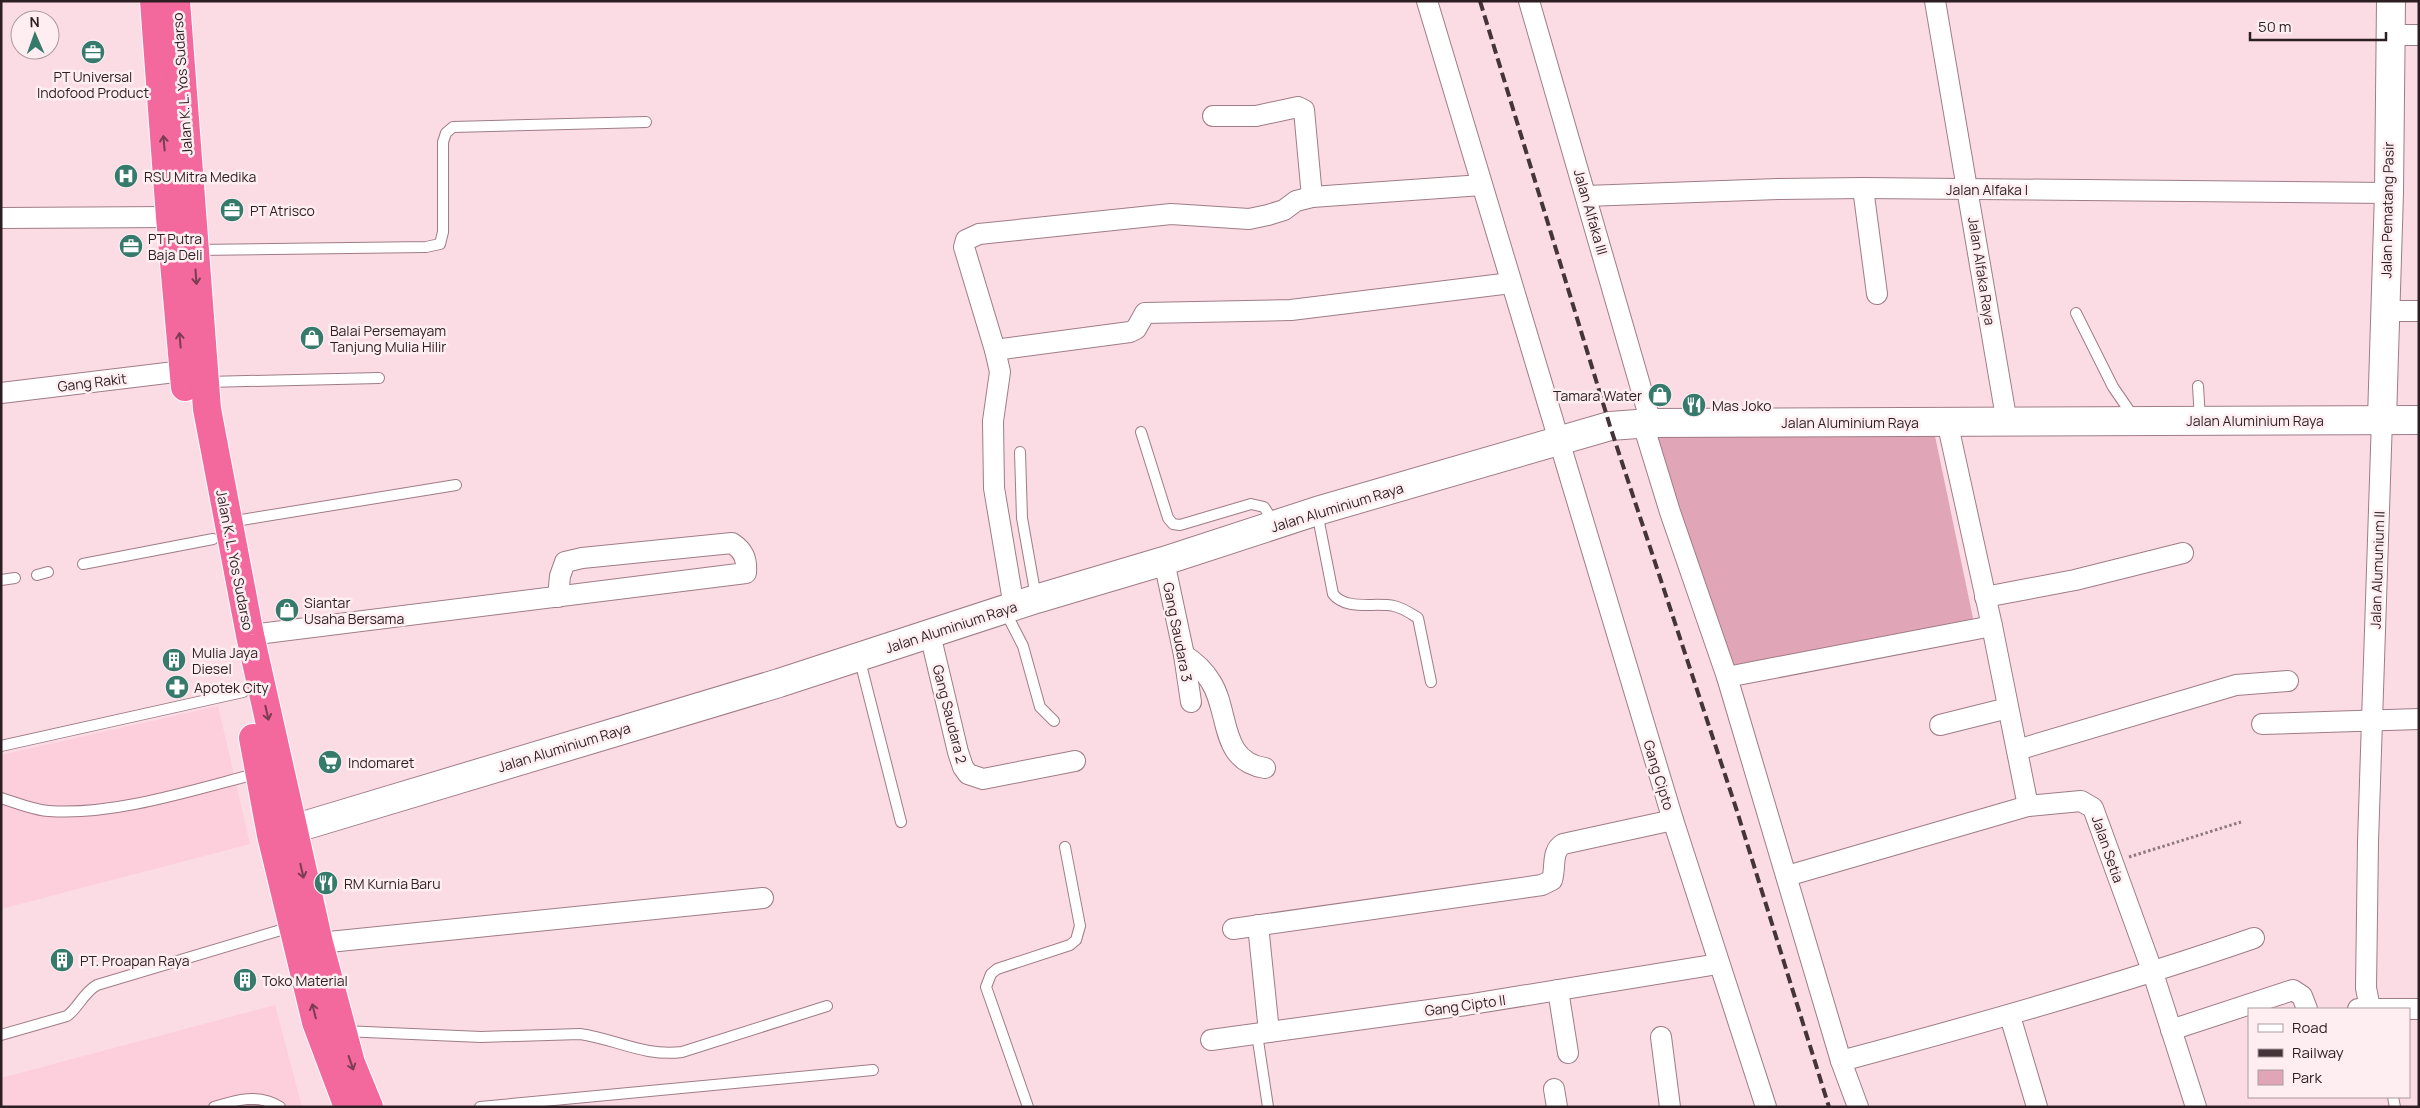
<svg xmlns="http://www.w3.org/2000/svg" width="2420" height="1108" viewBox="0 0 2420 1108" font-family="Manrope,sans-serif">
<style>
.built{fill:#fdcedb}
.green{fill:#e1a5b8}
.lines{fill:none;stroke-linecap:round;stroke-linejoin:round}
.lane-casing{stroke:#9f7c86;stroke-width:12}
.street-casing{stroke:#9f7c86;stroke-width:22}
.secondary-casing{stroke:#9f7c86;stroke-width:30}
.highway-casing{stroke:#fff;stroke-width:30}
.path{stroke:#8f797f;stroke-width:3;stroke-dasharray:2.5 2.5;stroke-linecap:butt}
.lane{stroke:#fff;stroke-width:10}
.street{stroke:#fff;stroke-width:20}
.secondary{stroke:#fff;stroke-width:28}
.highway{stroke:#f3689d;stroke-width:28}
.rail{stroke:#45353a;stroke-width:4;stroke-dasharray:10 5;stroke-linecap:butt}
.oneway{stroke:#7c3c53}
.labels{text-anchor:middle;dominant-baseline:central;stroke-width:5;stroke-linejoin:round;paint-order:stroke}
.poi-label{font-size:14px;fill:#2c1e22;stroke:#feeef2;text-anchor:start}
.street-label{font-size:14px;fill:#2c1e22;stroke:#feeef2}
</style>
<rect width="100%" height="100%" fill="#fbdce5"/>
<!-- built -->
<g class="built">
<path d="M218,706L250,844L1,909V755Z"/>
<path d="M275,1005L302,1107H1V1078Z"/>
</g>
<!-- green -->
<path class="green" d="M1653,436H1935L1974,623L1727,668Z"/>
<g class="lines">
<!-- lane casing -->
<g class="lane-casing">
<g id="lane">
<path d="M195,250L426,247L440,244L443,232V142L446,133L453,127L646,122"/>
<path d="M2076,313L2113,387L2135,419"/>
<path d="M207,382L379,378"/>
<path d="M2198,386L2200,420"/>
<path d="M1141,432L1168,518L1173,524L1180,525L1251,504L1264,507L1275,524"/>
<path d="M1020,452L1022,518L1036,597"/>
<path d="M1317,512L1333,594C1346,611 1375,602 1394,606C1403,608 1410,613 1418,618L1431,682"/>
<path d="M229,522L456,485"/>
<path d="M83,564L213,539"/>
<path d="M37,575L48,572"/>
<path d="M1,580L15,578"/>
<path d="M1005,611L1023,646L1040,707L1054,721"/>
<path d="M859,657L901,822"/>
<path d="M1,746L243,692"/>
<path d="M1,798C17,803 33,810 49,811C114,816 196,789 259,773"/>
<path d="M343,1031L481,1037L580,1034C616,1039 644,1057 682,1052L827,1006"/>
<path d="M1257,1034L1268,1107"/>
<path d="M1,1035L67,1016C79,1007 83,993 97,985L291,927"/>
<path d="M2393,1097L2395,1107"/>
<path d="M214,1107C236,1100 259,1093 280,1107"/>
<path d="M480,1107L873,1070"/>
<path d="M1028,1107L986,987L991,974L997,969L1070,945L1076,940L1080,926L1065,847"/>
</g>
</g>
<!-- street casing -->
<g class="street-casing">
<g id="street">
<path d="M1427,1L1673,820L1766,1107"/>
<path d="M1529,1L1651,423"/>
<path d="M1935,1L2007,423"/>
<path d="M2390,35H2419"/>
<path d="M1213,116H1256L1298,107L1304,110L1312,197"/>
<path d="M1482,185L1312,197L1296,201L1284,210L1268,215L1249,219L1171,214L979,234L966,240L964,247L995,350L1130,332L1136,329L1145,313L1291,310L1511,283"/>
<path d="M1863,188L1877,294"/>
<path d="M1586,196L1778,189L1863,188L2389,193"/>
<path d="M1,218L170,217"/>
<path d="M2385,311H2419"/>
<path d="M995,350L1000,372L993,421L994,488L1014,607"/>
<path d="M1,393L183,371"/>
<path d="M1947,421L1992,626L2028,806"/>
<path d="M1643,424L1670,512L1727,677L1841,1061L1858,1107"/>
<path d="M1164,561L1184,655L1191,702"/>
<path d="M1985,597L2075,580L2183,553"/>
<path d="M930,634L958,752L963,767L968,774L983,779L1075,761"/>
<path d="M250,635L746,573C747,559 744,551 732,543L582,558L565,562L560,576L558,597"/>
<path d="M1184,655C1195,662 1204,670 1211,682C1230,712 1219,761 1265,768"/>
<path d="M1727,677L1992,626"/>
<path d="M2262,724L2419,719"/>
<path d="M1940,725L2008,708"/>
<path d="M2017,750L2236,685L2288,681"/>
<path d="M1787,876L2028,806L2081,801L2093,808L2153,973L2196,1107"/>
<path d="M1258,925L1269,1032"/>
<path d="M1233,929L1542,885L1552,880C1556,868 1551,851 1563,844L1673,820"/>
<path d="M319,943L763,898"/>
<path d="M1558,990L1568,1053"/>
<path d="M2370,1008L2366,988L2368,842L2382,419"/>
<path d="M2358,1009H2419"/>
<path d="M2010,1016L2037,1107"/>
<path d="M2171,1030L2293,990L2302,996L2307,1009"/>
<path d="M1661,1037L1670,1107"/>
<path d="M1211,1040L1466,1005L1718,964"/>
<path d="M1841,1061C1980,1024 2118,985 2254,938"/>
<path d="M1554,1089L1557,1107"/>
</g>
</g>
<!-- secondary casing -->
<g class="secondary-casing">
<g id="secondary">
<path d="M2382,419L2389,193L2391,1"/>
<path d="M293,829L779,683L1036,599L1164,561L1317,511L1610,426L1651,423L2419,420"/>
</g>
</g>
<!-- highway casing -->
<g class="highway-casing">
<g id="highway">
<path d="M154,1L170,217L185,387"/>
<path d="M176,1L207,409L250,635L319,943L351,1063L369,1107"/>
<path d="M253,738L271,835L316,1022L348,1107"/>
</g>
</g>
<!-- path -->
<path class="path" d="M2129,857L2241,822"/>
<!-- lane -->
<use href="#lane" class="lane"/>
<!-- street -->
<use href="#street" class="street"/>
<!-- secondary -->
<use href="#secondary" class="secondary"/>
<!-- highway -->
<use href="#highway" class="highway"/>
<!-- rail -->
<path class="rail" d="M1480,1L1610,426L1736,808L1829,1107"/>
</g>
<!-- one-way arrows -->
<defs><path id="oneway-shaft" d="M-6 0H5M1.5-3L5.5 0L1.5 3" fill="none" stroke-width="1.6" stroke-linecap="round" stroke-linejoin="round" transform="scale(1.25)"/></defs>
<g class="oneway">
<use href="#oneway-shaft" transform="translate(164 143) rotate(-95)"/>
<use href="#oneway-shaft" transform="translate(196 277) rotate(86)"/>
<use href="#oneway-shaft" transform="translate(180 340) rotate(-95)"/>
<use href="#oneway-shaft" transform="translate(267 713) rotate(77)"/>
<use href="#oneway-shaft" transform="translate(302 871) rotate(77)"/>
<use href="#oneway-shaft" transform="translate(314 1011) rotate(-104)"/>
<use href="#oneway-shaft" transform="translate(351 1063) rotate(71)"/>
</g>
<!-- icons -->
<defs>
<g id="office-disc" transform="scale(1.25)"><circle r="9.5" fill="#367a6c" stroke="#feeef2"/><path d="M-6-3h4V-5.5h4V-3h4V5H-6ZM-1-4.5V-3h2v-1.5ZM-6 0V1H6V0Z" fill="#fff"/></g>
<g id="hospital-disc" transform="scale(1.25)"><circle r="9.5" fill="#367a6c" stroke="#feeef2"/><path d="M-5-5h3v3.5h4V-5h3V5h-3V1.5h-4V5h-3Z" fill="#fff"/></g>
<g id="shop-disc" transform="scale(1.25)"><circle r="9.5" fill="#367a6c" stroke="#feeef2"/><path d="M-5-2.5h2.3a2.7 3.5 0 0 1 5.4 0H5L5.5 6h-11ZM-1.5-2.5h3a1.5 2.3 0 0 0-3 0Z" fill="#fff"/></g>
<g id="restaurant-disc" transform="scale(1.25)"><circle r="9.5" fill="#367a6c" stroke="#feeef2"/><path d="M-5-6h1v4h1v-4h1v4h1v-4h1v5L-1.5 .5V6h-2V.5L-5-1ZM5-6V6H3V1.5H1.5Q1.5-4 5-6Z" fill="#fff"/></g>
<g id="building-disc" transform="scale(1.25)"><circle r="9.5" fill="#367a6c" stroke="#feeef2"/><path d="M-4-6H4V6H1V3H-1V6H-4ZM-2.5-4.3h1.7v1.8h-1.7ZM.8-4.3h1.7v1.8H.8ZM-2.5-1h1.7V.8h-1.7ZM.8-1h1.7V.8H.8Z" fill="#fff"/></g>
<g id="pharmacy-disc" transform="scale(1.25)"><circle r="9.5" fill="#367a6c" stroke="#feeef2"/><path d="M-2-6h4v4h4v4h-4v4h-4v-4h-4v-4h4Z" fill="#fff"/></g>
<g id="supermarket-disc" transform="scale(1.25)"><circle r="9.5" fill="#367a6c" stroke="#feeef2"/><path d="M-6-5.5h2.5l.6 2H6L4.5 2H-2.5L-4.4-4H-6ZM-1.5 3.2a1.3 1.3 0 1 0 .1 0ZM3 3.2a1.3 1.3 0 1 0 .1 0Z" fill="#fff"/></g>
</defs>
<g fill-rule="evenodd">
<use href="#office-disc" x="93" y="52"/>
<use href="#hospital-disc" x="126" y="176"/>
<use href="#office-disc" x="232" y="210"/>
<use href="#office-disc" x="131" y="246"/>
<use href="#shop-disc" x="312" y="338"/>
<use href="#shop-disc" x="1660" y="395"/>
<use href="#restaurant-disc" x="1694" y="405"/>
<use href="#shop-disc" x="287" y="610"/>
<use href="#building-disc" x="174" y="660"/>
<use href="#pharmacy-disc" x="177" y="687"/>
<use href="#supermarket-disc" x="330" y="762"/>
<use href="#restaurant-disc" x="326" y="883"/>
<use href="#building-disc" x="62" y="960"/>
<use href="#building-disc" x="245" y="980"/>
</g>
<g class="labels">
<!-- poi labels -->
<g class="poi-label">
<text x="93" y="76" text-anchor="middle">PT Universal<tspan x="93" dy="16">Indofood Product</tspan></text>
<text x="144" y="176">RSU Mitra Medika</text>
<text x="250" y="210">PT Atrisco</text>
<text x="148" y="238">PT Putra<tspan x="148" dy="16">Baja Deli</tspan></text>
<text x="330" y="330">Balai Persemayam<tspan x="330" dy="16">Tanjung Mulia Hilir</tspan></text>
<text x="1642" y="395" text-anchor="end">Tamara Water</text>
<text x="1712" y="405">Mas Joko</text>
<text x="304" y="602">Siantar<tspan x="304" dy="16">Usaha Bersama</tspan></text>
<text x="192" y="652">Mulia Jaya<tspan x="192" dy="16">Diesel</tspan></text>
<text x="194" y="687">Apotek City</text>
<text x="348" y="762">Indomaret</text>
<text x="344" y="883">RM Kurnia Baru</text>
<text x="80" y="960">PT. Proapan Raya</text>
<text x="262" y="980">Toko Material</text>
</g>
<!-- street labels -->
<g class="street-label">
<text transform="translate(182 84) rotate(-94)">Jalan K. L. Yos Sudarso</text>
<text x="1987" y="189">Jalan Alfaka I</text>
<text transform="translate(2387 210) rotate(-89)">Jalan Pematang Pasir</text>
<text transform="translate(1591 212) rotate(74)">Jalan Alfaka III</text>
<text transform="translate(1982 271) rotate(81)">Jalan Alfaka Raya</text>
<text transform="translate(92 382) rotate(-7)">Gang Rakit</text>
<text x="2255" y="420">Jalan Aluminium Raya</text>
<text x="1850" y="422">Jalan Aluminium Raya</text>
<text transform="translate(1337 507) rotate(-17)">Jalan Aluminium Raya</text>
<text transform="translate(235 560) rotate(79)">Jalan K. L. Yos Sudarso</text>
<text transform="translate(2377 570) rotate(-88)">Jalan Alumunium II</text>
<text transform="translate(951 627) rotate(-18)">Jalan Aluminium Raya</text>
<text transform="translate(1178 632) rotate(79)">Gang Saudara 3</text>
<text transform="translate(950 714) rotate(76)">Gang Saudara 2</text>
<text transform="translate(564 747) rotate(-17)">Jalan Aluminium Raya</text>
<text transform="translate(1659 775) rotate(73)">Gang Cipto</text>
<text transform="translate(2108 849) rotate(71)">Jalan Setia</text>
<text transform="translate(1465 1005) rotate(-8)">Gang Cipto II</text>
</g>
</g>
<!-- border -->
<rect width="2420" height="1108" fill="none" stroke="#2c1e22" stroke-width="5"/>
<!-- legend -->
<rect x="2248" y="1008" width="162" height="90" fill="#feeef2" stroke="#aa9b9f"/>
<rect x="2258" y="1024" width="25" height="8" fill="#ffffff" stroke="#aa9b9f"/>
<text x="2292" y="1033" font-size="15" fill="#2c1e22">Road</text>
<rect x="2258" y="1049" width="25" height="8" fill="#45353a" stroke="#aa9b9f"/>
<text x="2292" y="1058" font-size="15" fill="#2c1e22">Railway</text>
<rect x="2258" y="1070" width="25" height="15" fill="#e1a5b8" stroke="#aa9b9f"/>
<text x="2292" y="1083" font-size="15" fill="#2c1e22">Park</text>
<!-- north arrow -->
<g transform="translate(35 35) rotate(358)"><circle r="24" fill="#feeef2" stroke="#aa9b9f"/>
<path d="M0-4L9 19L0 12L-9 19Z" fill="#367a6c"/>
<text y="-8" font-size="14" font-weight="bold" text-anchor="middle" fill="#2c1e22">N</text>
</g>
<!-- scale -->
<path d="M2250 32v8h136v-8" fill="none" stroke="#2c1e22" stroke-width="2.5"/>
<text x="2258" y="32" font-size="15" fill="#2c1e22" stroke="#feeef2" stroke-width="4" paint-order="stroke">50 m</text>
</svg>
